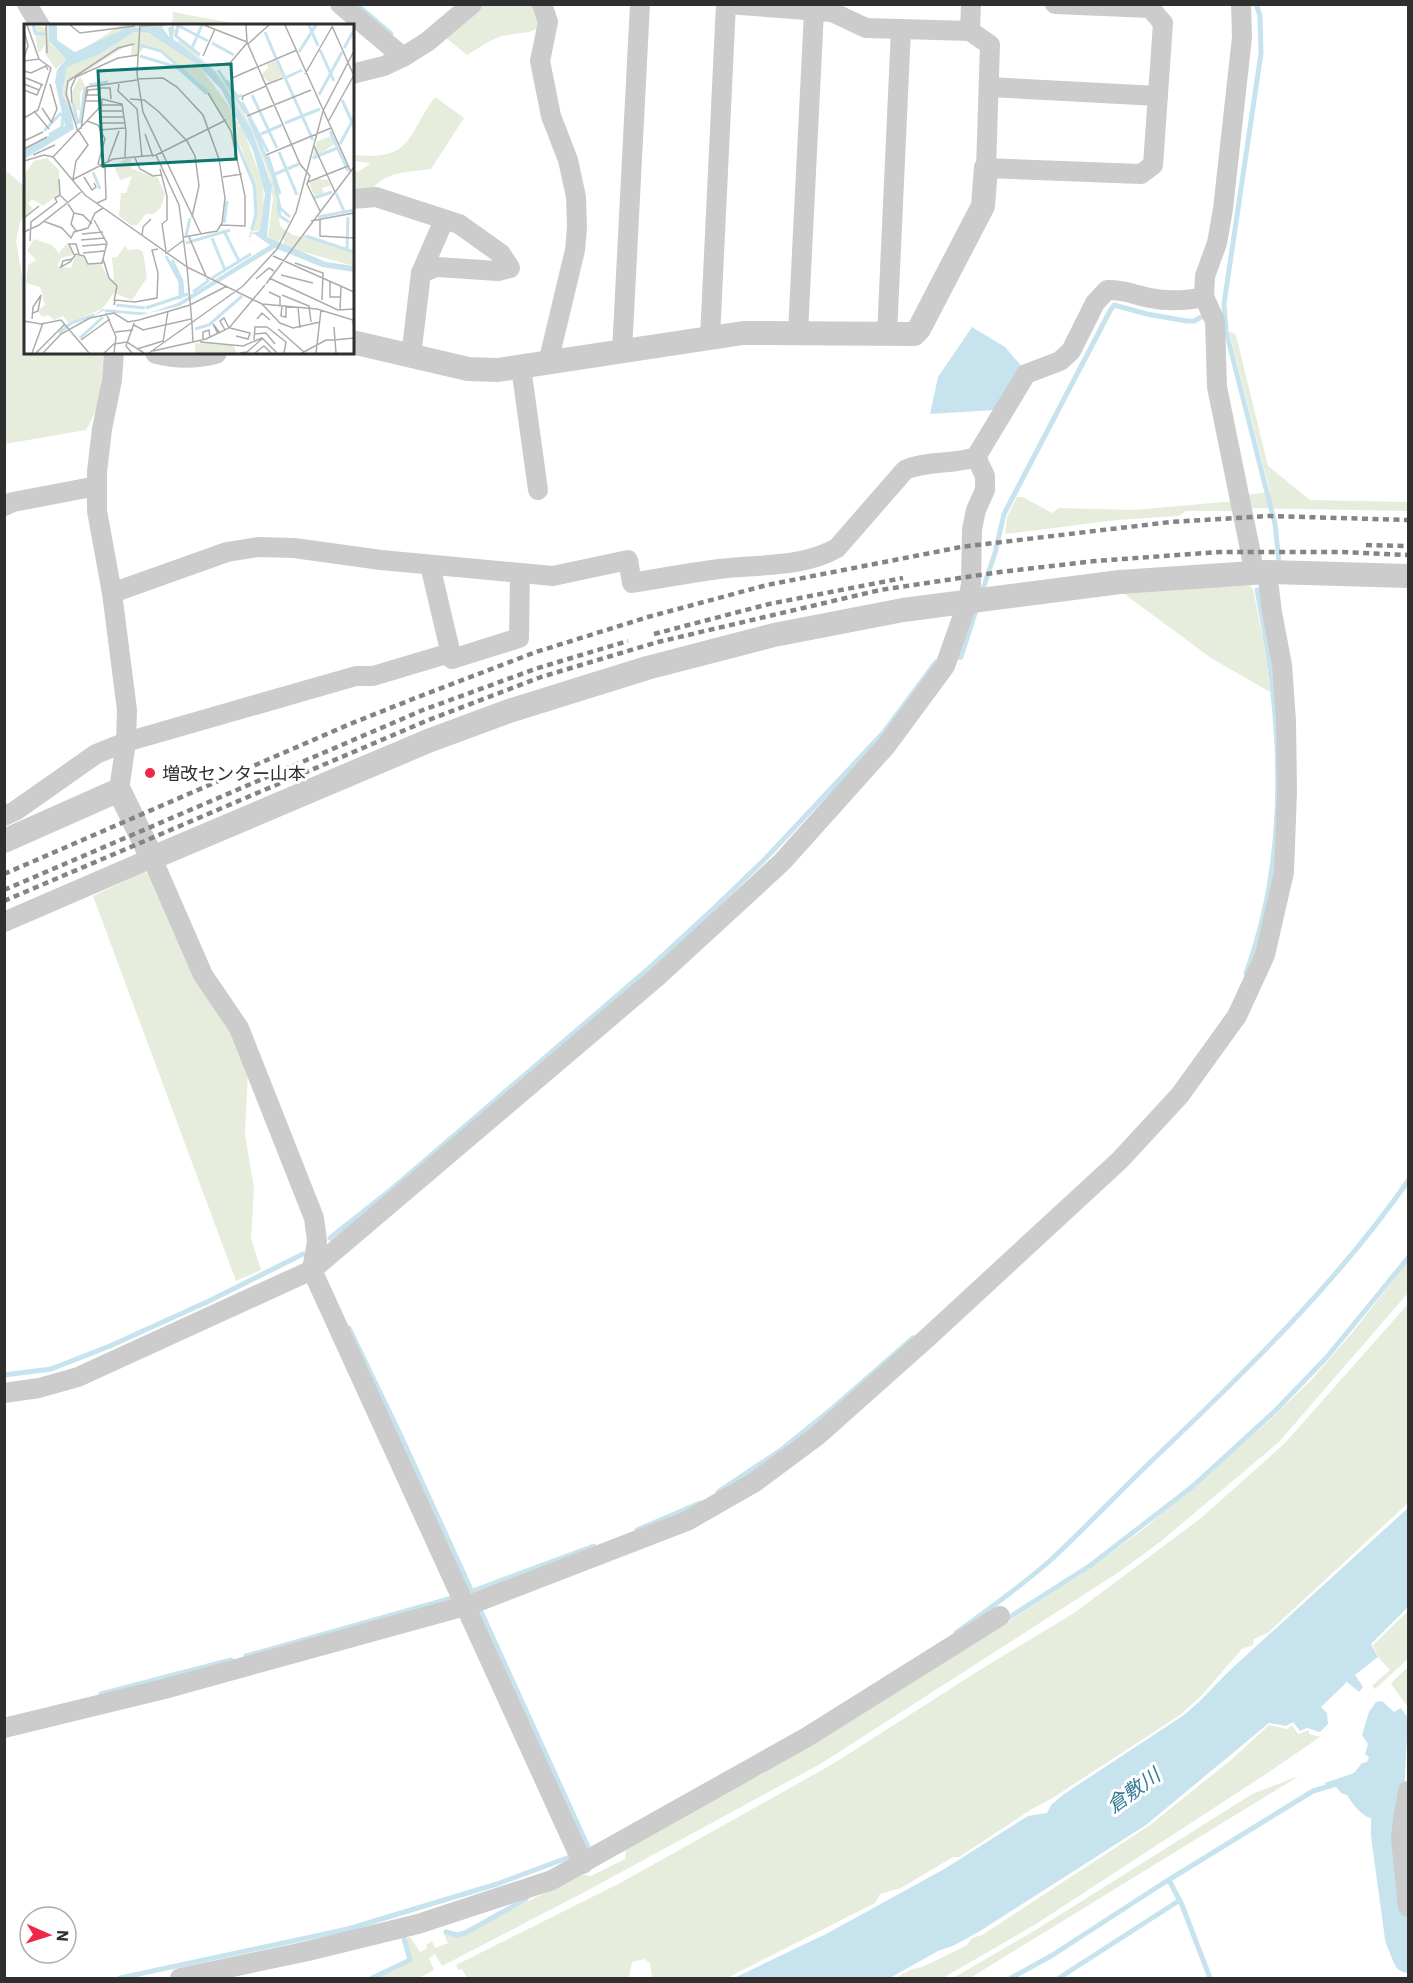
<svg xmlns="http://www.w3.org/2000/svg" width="1413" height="1983" viewBox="0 0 1413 1983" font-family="'IBM Plex Sans','Noto Sans JP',sans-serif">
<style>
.green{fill:#e7eddc}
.water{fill:#c7e3ee}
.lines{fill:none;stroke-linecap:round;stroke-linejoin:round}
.stream{stroke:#c7e3ee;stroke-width:5}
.river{stroke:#c7e3ee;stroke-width:30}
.minor{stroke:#ccc;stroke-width:20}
.tertiary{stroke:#ccc;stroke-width:24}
.rail{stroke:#848484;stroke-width:4.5;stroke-dasharray:6 4.5;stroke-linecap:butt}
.poi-dot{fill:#f02749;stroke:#fff;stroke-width:2}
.labels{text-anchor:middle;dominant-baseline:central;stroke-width:6;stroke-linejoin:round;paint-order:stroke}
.poi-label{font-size:18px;fill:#2f2f2f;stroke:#fff;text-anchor:start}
.water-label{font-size:20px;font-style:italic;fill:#387b97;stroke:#fff}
.inset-river{fill:none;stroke:#c7e3ee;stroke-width:3}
.inset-road{fill:none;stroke:#acacac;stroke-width:1.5}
.view{fill:#0f766e;fill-opacity:0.15;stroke:#0f766e;stroke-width:3}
.inset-edge{fill:none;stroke:#2f2f2f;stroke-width:3}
</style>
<rect width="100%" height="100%" fill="#fff"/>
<!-- green -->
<g class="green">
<path d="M483,5H536L543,26L529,32L501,36L488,42L467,55L445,37L470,13Z"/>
<path d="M173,12L242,25H172Z"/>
<path d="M435,97L464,118L431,169C410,172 384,171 371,191L353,193V171L358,172L371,163L353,161V155C414,160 405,138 435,97Z"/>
<path d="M4,169L25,187V215L20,222L16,241L25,293L26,352L104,353C101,382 102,405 86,430L5,444Z"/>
<path d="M1229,331L1236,335L1268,466L1310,500L1408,502V511L1247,508L1245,495L1270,492Z"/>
<path d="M1017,497H1023L1052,513L1059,508L1134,510L1235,501L1236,511H1186L1179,516L1117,520L1005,534L1007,517Z"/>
<path d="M1247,583L1253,589L1264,644L1270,692L1211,658L1119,590Z"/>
<path d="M144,872L151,874L233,1034L248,1070L245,1135L254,1188L251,1239L261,1270L236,1281L93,896Z"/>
<path d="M1408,1261V1293L1279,1442L1160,1542L1119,1572L822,1763L579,1895L442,1966L435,1954L429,1958L434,1970L419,1978H376L412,1959L406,1939L410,1937L420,1952L427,1948L426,1945L432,1941L435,1948L448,1943L444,1934L459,1937L581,1874L591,1876L625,1859L626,1850L754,1776L761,1775L766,1770L974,1644L1092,1567L1145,1528L1268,1422L1312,1379L1352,1333Z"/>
<path d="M1408,1304V1503L1269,1632L1254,1639L1253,1645L1242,1649L1202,1695L1180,1715L1051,1799L1032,1809L959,1857H953L901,1888L880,1894L875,1903L727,1978H652L650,1963L644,1959L632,1962L629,1978H467L462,1969L458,1970L456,1965L622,1882L831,1765L983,1668L1074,1613L1201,1518L1284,1444Z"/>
<path d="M1408,1611V1659L1375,1689L1372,1686L1390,1670L1379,1658L1373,1645Z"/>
<path d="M1408,1667V1707L1391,1684L1393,1681Z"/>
<path d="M1269,1725L1287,1729L1292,1725L1298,1734L1309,1730V1734L1320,1737L1263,1776L1036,1924L943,1978H895L912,1969L922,1967L943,1957L967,1945L972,1938L982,1935L1150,1825L1232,1759Z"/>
<path d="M1299,1776L970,1978H953L1034,1931L1254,1793Z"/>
</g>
<!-- water -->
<g class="water">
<path d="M972,327L1005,347L1023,368L995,410L930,414L938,377Z"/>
<path d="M1408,1508V1607L1371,1644L1378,1657L1355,1675L1363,1687L1359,1692L1347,1682L1321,1707L1327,1713L1328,1724L1320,1732L1307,1728L1300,1731L1293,1722L1286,1726L1269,1723L1146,1825L980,1931L955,1945L938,1951L890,1978H734L826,1934L946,1868L1028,1816L1047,1813L1051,1805L1064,1794L1184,1715L1200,1701L1229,1671Z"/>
<path d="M1382,1701L1394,1712L1401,1708L1408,1718L1404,1795L1399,1817C1373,1824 1361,1818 1347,1795L1341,1793L1336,1787L1327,1789L1325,1783L1354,1773L1362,1763L1367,1762L1369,1757L1365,1754L1368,1744L1362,1735L1369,1712L1376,1702Z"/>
</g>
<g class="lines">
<!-- stream -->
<g class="stream">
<path d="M356,4L391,34"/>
<path d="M1256,4L1260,16L1261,53L1224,304L1226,331L1275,524L1279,562"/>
<path d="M982,592L995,553L1004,514L1111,309L1114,305L1147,314L1187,321H1194L1207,314"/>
<path d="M954,658L961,657L977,607"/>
<path d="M1246,973C1291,852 1282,715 1257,590"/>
<path d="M330,1238L393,1188L647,970L713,909L766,858L884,732L936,662L942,661"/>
<path d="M349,1328L400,1434L473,1594"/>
<path d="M4,1375L51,1369L110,1346L209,1301L303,1254"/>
<path d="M718,1492L781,1450L833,1408L913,1338"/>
<path d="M637,1530L700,1503"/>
<path d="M465,1594L594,1546"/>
<path d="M478,1605L589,1849"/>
<path d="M1005,1620L1091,1565L1193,1486L1275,1411L1327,1357L1408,1258"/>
<path d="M956,1633C989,1609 1023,1585 1053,1558C1090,1523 1126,1485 1164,1449C1251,1366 1339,1280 1408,1181"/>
<path d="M246,1656L456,1597"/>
<path d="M101,1694L231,1660"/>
<path d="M1169,1880L1182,1905L1210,1978"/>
<path d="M446,1932L457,1935L465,1933L526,1899"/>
<path d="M120,1978L348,1929L497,1884L575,1855"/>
<path d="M372,1978L410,1960L403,1935"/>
<path d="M1011,1978L1051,1956L1162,1884L1313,1791L1333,1785"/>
<path d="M1059,1978L1180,1900"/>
</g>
<!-- river -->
<path class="river" d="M1386,1778V1835L1400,1938L1408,1958"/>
<!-- minor -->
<g class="minor">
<path d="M27,4L40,26"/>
<path d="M340,4L403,57L427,42L472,4"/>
<path d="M542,4L548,22L540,61L551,116L568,160L576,197L577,227L575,250L548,363"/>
<path d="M728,4L832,12L866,28L970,31L990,45L986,168L1141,174L1153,165L1163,23L1150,8L1055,4"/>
<path d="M1241,4L1242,37L1223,209L1217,243L1205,276L1204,297L1215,321L1217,387L1255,574"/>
<path d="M970,31L971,4"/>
<path d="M352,74L384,66L403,57"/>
<path d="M989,87L1158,96"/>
<path d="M352,199L376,197L459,224L501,254L510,268L498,271L437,267L421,273"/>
<path d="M798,333L814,11"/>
<path d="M887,335L901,29"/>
<path d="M710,338L726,4"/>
<path d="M114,352L112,380L102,429L97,472V511L112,593L127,710L126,742L119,790"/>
<path d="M622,352L640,4"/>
<path d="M411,356L421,273L444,220"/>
<path d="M521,367L538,490"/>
<path d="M4,506L13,502L97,486"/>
<path d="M430,565L452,659L519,638L520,574"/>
<path d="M112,593L227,552L258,547L294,548L381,560L553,576L628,560L632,583C661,578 690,573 719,569C758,564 802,568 837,548L905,470C927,460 953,465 976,457L1026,374L1060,361L1071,351L1095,303L1107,290C1123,289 1135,295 1150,298C1169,302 1185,301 1204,297"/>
<path d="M4,816L15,811L96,754L126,742L356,676H373L450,653"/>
<path d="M4,922L152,858L203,975L239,1028L314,1218L317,1241L312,1270L583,1864"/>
<path d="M4,1393L39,1388L78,1377L312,1270L657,977L782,862L886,746L945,666L968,601L971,584L972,529L976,510L985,490V476L976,457"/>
<path d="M4,1728L164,1689L472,1604L687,1521L755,1482L817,1436L926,1339L1120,1160L1180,1095L1237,1016L1265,955L1284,872L1287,792L1286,721L1282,665L1272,612L1267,572"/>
<path d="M1408,1791L1403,1820L1401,1839L1408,1907"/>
<path d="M180,1978L308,1951L418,1924L552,1880L807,1737L1000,1616"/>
</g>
<!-- tertiary -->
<g class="tertiary">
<path d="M352,342L468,369L498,370L743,333L914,334L919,329L983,206L986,168"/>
<path d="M157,352C177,357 195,357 215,352"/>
<path d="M4,841L119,790L152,858L428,741L509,711L647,668L774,635L903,610L1120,582L1267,572L1408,576"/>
</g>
<!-- rail -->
<g class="rail">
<path d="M1366,545L1408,546"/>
<path d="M654,634L769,604L903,578"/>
<path d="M4,874L350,724L418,697L536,652L648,617L767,585L961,547L1170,522L1269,516L1408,520"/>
<path d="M4,890L423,710L538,668L628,641"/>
<path d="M4,901L426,721L541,677L658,642L880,590L1000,572L1095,561L1220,552H1341L1408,555"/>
</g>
</g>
<!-- markers -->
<circle class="poi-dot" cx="150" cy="773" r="6"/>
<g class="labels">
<!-- poi labels -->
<g class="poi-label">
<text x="162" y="773">増改センター山本</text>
</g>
<!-- water labels -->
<g class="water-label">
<text transform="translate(1133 1790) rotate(-36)">倉敷川</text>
</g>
</g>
<!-- overview -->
<g transform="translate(24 24)">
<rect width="330" height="330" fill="#fff"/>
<path d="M10,1L21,4L25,1L26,19L42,35L32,45L21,30V20L19,24L16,28H14ZM97,1H145L133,5L109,4L82,21L56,27ZM150,1V6L154,1L152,12L188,44L152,18L156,17L151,13L149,6L148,11ZM110,8L131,10L175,42L211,90L208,93L216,100L209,105L217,101L220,107L239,160L240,190L236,207H227L236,210H228L226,215L227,216H229L230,217L226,216L225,212L227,205L223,203L230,205L232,169L217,123L211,120L212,112L178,60L136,26L122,21L114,31H107L108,21L102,22L45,58L44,69L53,100L38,70L43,43L52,36L76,30ZM252,36L259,52L245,59L237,51L244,44L243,40ZM191,47L216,80L242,132L251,157L256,202L269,211L278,213L280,208L282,212L330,228V242L276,227L260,220L259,212L254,218L244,213L249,175L246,154L227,105ZM56,52L61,62L56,69V86H51L48,68ZM307,112L311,120L288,135L293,117ZM23,134L35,146V170L19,182L8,175L4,179L9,185L0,194V151L10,137ZM101,135H107L108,145L134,154L141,170L137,183L130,190H122L113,201H107L95,192L97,169H102L108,152L96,156L90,142ZM294,155L304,156L307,161L298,164L300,170L291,173L285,159ZM10,215L28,221L35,229L44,218L49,231L37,234L33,242L47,244L51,232H58L63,239L77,240L85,255L90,256L88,234L93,233L101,222L104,226L114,225L119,228L123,254L108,276L90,269L78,285L44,299L39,292L30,296L24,291L18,293L14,287L21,281L16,263L2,259L4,241L12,236L3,227ZM171,319L210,321L212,329H171Z" fill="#e7eddc"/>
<path d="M25,1H33V16L51,28L103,4L138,3L146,14L144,4L150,1L149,15L191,47L227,105L248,162L243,213L302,238L330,242V248L298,243L251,224L156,282L117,291L80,288L83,285L67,293L79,285L125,289L154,279L246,221L229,209L236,207L241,170L229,126L197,65L175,42L125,9L110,8L76,30L43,43L38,70L47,87L50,105L0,135V126L41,102L31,58L33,46L42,35L25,17Z" fill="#c7e3ee"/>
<path class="inset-river" d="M9,1L11,9L21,10M154,1L152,12L176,31M285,1L294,22M155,2L184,17M241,8L252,34M188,19L210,31M116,21L137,27L184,68M168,24L178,1M320,24L330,6M296,26L310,57M275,28L292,1M116,32L153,43L183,70M253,36L289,116M194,46L223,90M261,54L278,46M202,56L214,73L218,71M65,61L84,58M228,71L253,124M295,71L318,28M318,76L330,102M218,78L244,128M49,79L54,100M225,94L249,150L256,184L266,193M56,99L61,63M261,99L296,85M20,107L37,89M306,107L324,147M208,108L230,161L232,190L228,205M237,110L258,101M25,111L38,103L39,89M316,120L330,94M255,128L273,171M244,132L256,170M289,134L313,124M69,148L76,165M251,150L275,140M312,169L320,187M290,174L308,168M254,180L256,192L265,198M294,193L330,186M200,199L203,177M201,209L215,237M162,212L166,194M282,212L330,228M188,214L201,246M162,219L206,206M323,224L324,193M142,232L156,258V275M148,236L158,257L159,273M188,254L227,230M169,268L184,257L183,254M92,281L121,284M122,284L164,270M171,305L185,301L218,272M35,309L47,299L70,291M56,314L79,293"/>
<path class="inset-road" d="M3,1L15,35M22,1L23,29M46,1L56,9L111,2M116,1L113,50L119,88L177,210M180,1L223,18M222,1L223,18L276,140L286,152L283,160L296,187M261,1L327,148M117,2L139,1M308,2L330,52M0,6L4,22L0,33M224,20L245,1M179,32L191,5M0,37L15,35L27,44L14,86L0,94M189,41L206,39L223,19M0,47L7,49L22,42L24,46M281,50L308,3M0,54V60L15,66M2,54L19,61M208,54L273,26M113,55L139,54L153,63L179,91L195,135L201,174L198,199L193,207L160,213M26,60L33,85L27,99M95,60L94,67L113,85L118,133M241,61L259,54M75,65L64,66L61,77H77M0,66L13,71L18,60M184,69L207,107L221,172V202L197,201M62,71H75L76,64H86L87,75M106,75L120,76L134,87L163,117L171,132L175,162L168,193M218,76L219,72L242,62M48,79L47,64L52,53L94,34L114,31M78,81H98M18,84L28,99M10,87L25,105M77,87H98M223,92L287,66M77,93H99M63,97L74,101L81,115L74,140L81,144L82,175L73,179M304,98L330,51M100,99H76L78,75L98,80L102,107L101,133M57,105L63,63L113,56M75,106L101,104M54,108L42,70L44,57L94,24L110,20M121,110L129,133M0,117L19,108M290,122L311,168M0,125L23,113M9,131L31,121M132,131L155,181L163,243L238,280L293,285L329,296L330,305M242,131L307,104M29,133L76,83M111,134L116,145L129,152L137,151M0,137L20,131L29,133L61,171L163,243L168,300M84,137L95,107M136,145L143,172V196L138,200L142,227M60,153L68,166L72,163L70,159M199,153L218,150M35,155L36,171L44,179M49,155L52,137L64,121L55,107M48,156L89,135L132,131L202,96M284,158L324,142M44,180L50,189L59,191L68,200M50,189L47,200L53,208M0,194L15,182M296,196V212L330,214M19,197L38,204L47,214L50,208L64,204L71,189L79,184M287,197L330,189M0,208L15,201L57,168M58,210L79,208M118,212L119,203L127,195M165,213L182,252M57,216L81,214M6,217L7,198L33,178L31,174L36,171M58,222L83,220M59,229L80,227M141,230L160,216M50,231L45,220H52L55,230M249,232L330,268M48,235L39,237L37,243L46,238L52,230L60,232L64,240L78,239L83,219L70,196M79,235L85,254L93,262L90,277M271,239L299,249L298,276M257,251L289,259M245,254L314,286L330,285M232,255L245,244L250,247M306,258V273H316M242,260L330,143M245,268L256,273V281M258,271L285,282L287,298M238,280L256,299L269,304L296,298M90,281L91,276L111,278L133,274L134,249L128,226L134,225M258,282L257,292L262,293V282M274,283L276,304M316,286L317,263M82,289L92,313L90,329M8,295L9,283L17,271L14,287L9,289M233,295L238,289L246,296M0,297L17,300L37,296L65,329M168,300L169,318M110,301L119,306L167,295M310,303L312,329M206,304L226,309L224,315L212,312M254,305L280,328M201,306L196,297L200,294L205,304M91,308L109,306M194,310L189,300L196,309M230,310L242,309L251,320M57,316L86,295M179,316V308L185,306L186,314M230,316L231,303H243L262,318L260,329M310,316L330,314M139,318L144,287M176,318L219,322L238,314L253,329M113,325L139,317M129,327L182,315L205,304L241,261M8,329L19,299M12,329L41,300M19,329L37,310L66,294L90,289L104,298L115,296L166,281L203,262M80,329L90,320L103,318L120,329M108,329L102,322L110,299M125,329L219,262L253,225L272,188L299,87L330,27M216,329L223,328L239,314M231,329L240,322L247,329M278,329L302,316H310M292,329L297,286"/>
<path class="view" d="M207,40L212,135L79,142L74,47Z"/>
<rect width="330" height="330" class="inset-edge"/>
</g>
<!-- border -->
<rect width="1413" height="1983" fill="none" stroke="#2f2f2f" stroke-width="12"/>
<!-- north arrow -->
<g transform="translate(48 1935) rotate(93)"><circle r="28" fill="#ffffff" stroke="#acacac" stroke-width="1.5"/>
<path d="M0-4.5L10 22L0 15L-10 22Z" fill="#f02749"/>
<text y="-9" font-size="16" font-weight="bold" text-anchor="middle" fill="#2f2f2f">N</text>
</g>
</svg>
